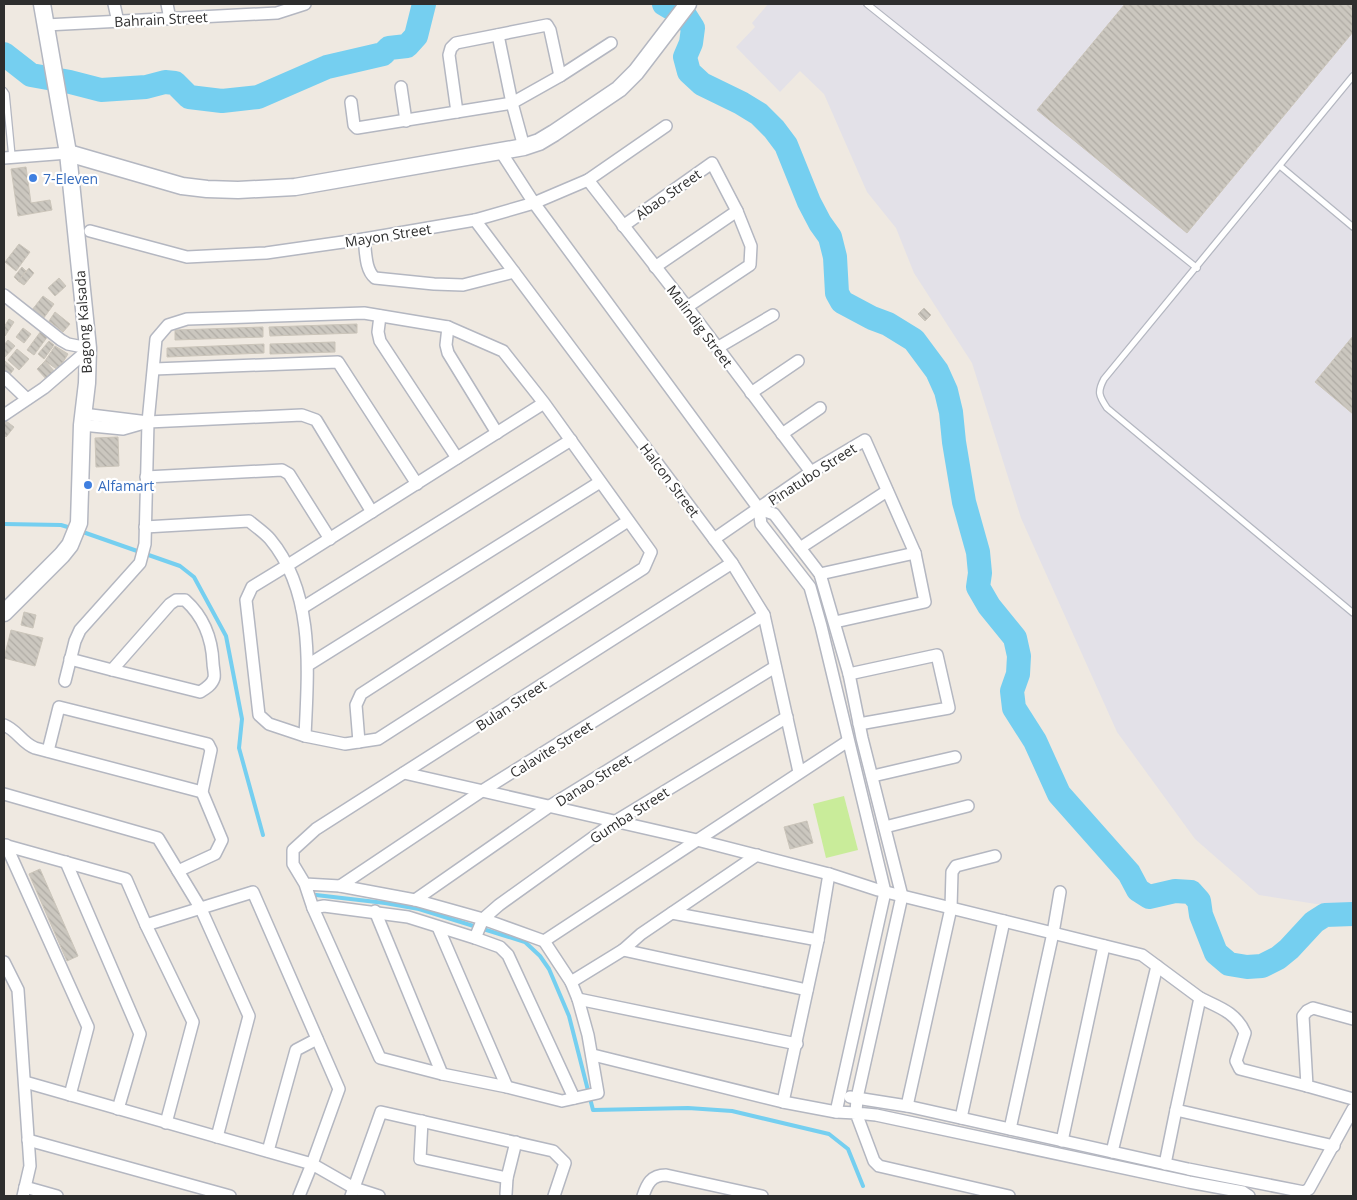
<svg xmlns="http://www.w3.org/2000/svg" width="1357" height="1200" viewBox="0 0 1357 1200" font-family="'Open Sans',sans-serif">
<style>
.industrial{fill:#e3e1e8}
.pitch{fill:#c9ec9a}
.lines{fill:none;stroke-linecap:round;stroke-linejoin:round}
.stream{stroke:#75cff0;stroke-width:4}
.river{stroke:#75cff0;stroke-width:24}
.building{fill:url(#building-back-hatch);stroke:#cbc5ba}
.lane-casing{stroke:#b4b7c1;stroke-width:8}
.street-casing{stroke:#b4b7c1;stroke-width:14}
.secondary-casing{stroke:#b4b7c1;stroke-width:19}
.lane{stroke:#fff;stroke-width:5.5}
.street{stroke:#fff;stroke-width:11}
.secondary{stroke:#fff;stroke-width:16}
.shop-dot{fill:#3f7fe0;stroke:#fff;stroke-width:2}
.labels{text-anchor:middle;dominant-baseline:central;stroke-width:4.5;stroke-linejoin:round;paint-order:stroke}
.street-label{font-size:14px;fill:#2e2e2e;stroke:#fff}
.shop-label{font-size:14px;fill:#366cbe;stroke:#fff;text-anchor:start}
</style>
<defs>
<pattern id="building-back-hatch" width="6" height="6" patternUnits="userSpaceOnUse" patternTransform="scale(1.25)"><rect width="6" height="6" fill="#cbc7bf"/><path d="M-1 5l2 2M0 0l6 6M5-1l2 2" fill="none" stroke="#afaba4"/></pattern>
</defs>
<rect width="100%" height="100%" fill="#efe9e1"/>
<!-- industrial -->
<path class="industrial" d="M768,4H1353V903L1316,904L1259,895L1195,839L1117,732L1021,518L972,363L914,273L896,228L867,192L824,94L800,71L780,92L736,47L755,27L752,23Z"/>
<!-- pitch -->
<path class="pitch" d="M844,796L858,850L826,858L813,804Z"/>
<g class="lines">
<!-- stream -->
<g class="stream">
<path d="M4,524L61,525L71,528"/>
<path d="M80,531L180,566L194,577L226,636L242,719L239,748L263,835"/>
<path d="M316,895L385,903L419,909L525,942L540,956L549,969L569,1016L593,1110L688,1108L732,1111L829,1134L848,1149L863,1186"/>
</g>
<!-- river -->
<g class="river">
<path d="M664,4L686,17L693,28L691,43L685,57L689,72L702,84L741,103L759,114L774,129L786,145L809,202L820,223L830,237L835,257L837,293L842,302L872,318L888,324L914,340L937,371L946,391L951,412L954,442L964,502L978,552L980,573L978,587L989,606L1015,638L1019,656L1018,674L1012,691L1014,708L1035,741L1059,794L1129,873L1138,890L1149,897L1175,891L1191,892L1199,901L1201,915L1216,953L1229,964L1247,967L1262,966L1278,958L1289,949L1314,922L1325,915L1353,914"/>
<path d="M4,54L31,75L70,82L101,90L146,87L165,82L175,83L189,97L222,101L258,97L327,67L383,54L389,48L407,46L416,36L424,4"/>
</g>
</g>
<!-- building -->
<g class="building">
<path d="M1125,4H1353V32L1187,233L1037,110Z"/>
<path d="M26,167L31,203L50,200L52,210L18,216L11,169Z"/>
<path d="M19,244L30,252L16,271L5,262Z"/>
<path d="M22,267L26,271L18,281L14,277Z"/>
<path d="M29,268L34,273L24,285L18,281Z"/>
<path d="M59,278L66,286L55,296L48,288Z"/>
<path d="M43,296L54,304L43,319L32,310Z"/>
<path d="M924,308L931,315L925,321L918,314Z"/>
<path d="M55,312L70,324L63,332L49,321Z"/>
<path d="M9,319L14,322L5,336L4,327Z"/>
<path d="M357,324V333L270,336L269,327Z"/>
<path d="M263,327V337L175,340V330Z"/>
<path d="M23,328L31,334L24,343L16,337Z"/>
<path d="M41,331L48,336L34,355L27,350Z"/>
<path d="M1353,336V414L1315,382Z"/>
<path d="M8,340L15,346L4,358V345Z"/>
<path d="M49,341L54,345L44,359L38,354Z"/>
<path d="M335,342V352L270,354V344Z"/>
<path d="M264,344V353L167,357V348Z"/>
<path d="M55,346L68,354L58,370L45,361Z"/>
<path d="M17,349L29,359L19,370L8,360Z"/>
<path d="M5,361L14,369L8,377L4,374Z"/>
<path d="M45,361L56,373L48,381L37,369Z"/>
<path d="M6,421L14,427L6,437L4,435V424Z"/>
<path d="M118,437L119,466L96,467L95,438Z"/>
<path d="M24,612L36,615L33,628L21,625Z"/>
<path d="M11,630L43,638L35,666L4,658Z"/>
<path d="M807,821L813,843L790,849L784,827Z"/>
<path d="M40,869L78,956L67,961L29,874Z"/>
</g>
<g class="lines">
<!-- lane casing -->
<g class="lane-casing">
<g id="lane">
<path d="M867,4L1197,268"/>
<path d="M1353,76L1104,379C1097,392 1099,396 1107,408L1353,613"/>
<path d="M4,91L6,94L12,157"/>
<path d="M1280,166L1353,227"/>
</g>
</g>
<!-- street casing -->
<g class="street-casing">
<g id="street">
<path d="M114,4L118,22"/>
<path d="M167,4L170,19"/>
<path d="M46,25L277,13L305,4"/>
<path d="M498,35L512,103L524,147"/>
<path d="M401,87L406,121"/>
<path d="M351,102L354,125L357,128L512,103L560,76L611,43"/>
<path d="M457,112L449,55L451,48L456,43L547,25L550,30L560,76"/>
<path d="M501,152L534,203L759,509L761,524L810,587L821,626L885,892L836,1112"/>
<path d="M4,158L68,153"/>
<path d="M588,180L687,307L811,472"/>
<path d="M475,220L732,563L764,615L799,772"/>
<path d="M623,226L712,163L737,211L751,246L750,265L687,307"/>
<path d="M90,231L187,257L266,253L364,239L475,220L534,203L588,180L666,126"/>
<path d="M364,239C366,252 365,270 375,278L434,284L463,285L514,272"/>
<path d="M655,267L737,211"/>
<path d="M4,295L61,340L68,344L88,348"/>
<path d="M380,316L378,332L380,341L457,458"/>
<path d="M448,327L446,345L448,353L497,433"/>
<path d="M717,348L773,315"/>
<path d="M154,369L338,362L417,484"/>
<path d="M4,377L27,399"/>
<path d="M751,393L798,361"/>
<path d="M83,414L148,422L302,415L316,420L372,512"/>
<path d="M4,415L44,388L88,350"/>
<path d="M82,425L123,429L144,423"/>
<path d="M782,434L820,408"/>
<path d="M146,477L282,470L289,474L330,539"/>
<path d="M759,509L774,514L820,574L849,674L862,738L902,896L857,1098L856,1113L876,1115L1189,1182L1243,1192L1249,1196"/>
<path d="M145,527L249,521C256,527 264,532 270,539C315,593 308,670 305,736"/>
<path d="M714,539L811,472L865,440L915,553L925,602L835,622"/>
<path d="M800,548L887,491"/>
<path d="M820,574L915,553"/>
<path d="M176,600H185C204,617 212,638 213,663C213,667 215,674 214,678C212,685 205,689 200,692L112,670L170,604Z"/>
<path d="M302,608L571,440"/>
<path d="M70,659L112,670"/>
<path d="M308,665L600,482"/>
<path d="M849,674L937,655L949,708L859,724"/>
<path d="M65,681L75,641L80,630L140,563L145,544L148,422L156,339L168,325L187,319L364,313L448,327L503,351L544,403L651,552L644,568L378,739L345,744L305,736L269,724L259,715L246,600L252,587L288,565L544,403"/>
<path d="M4,725C17,730 22,743 35,748L202,792"/>
<path d="M359,742L356,705L361,694L628,521"/>
<path d="M48,751L59,707L208,744L211,750L202,792L222,840L215,854L178,871"/>
<path d="M404,773L697,840L829,874L878,890L1142,955L1200,998"/>
<path d="M873,776L955,757"/>
<path d="M4,794L158,838L201,909L249,1016L217,1137"/>
<path d="M885,827L968,806"/>
<path d="M4,845L126,879L146,925L193,1022L166,1123"/>
<path d="M6,845L88,1027L70,1095"/>
<path d="M757,855L641,934L623,950L807,990"/>
<path d="M66,862L140,1034L118,1109"/>
<path d="M305,884L340,886L415,900L483,919L544,941L571,982L578,999L588,1035L598,1093L562,1101L507,1087L442,1074L380,1058L313,908L305,884L293,864V850L316,829L732,563"/>
<path d="M340,886L482,791L764,615"/>
<path d="M415,900L550,806L775,667"/>
<path d="M313,908L324,906L408,917L475,938L500,947L508,955L574,1098"/>
<path d="M375,911L442,1074"/>
<path d="M672,913L818,940"/>
<path d="M438,927L507,1087"/>
<path d="M475,938L483,919L499,905L616,821L787,717"/>
<path d="M544,941L848,741"/>
<path d="M4,962L18,990L30,1166L23,1196"/>
<path d="M571,982L623,950"/>
<path d="M578,999L797,1044"/>
<path d="M1353,1019L1313,1008L1307,1011L1303,1016L1307,1086L1353,1099"/>
<path d="M593,1055L783,1102L818,940L829,874"/>
<path d="M25,1082L312,1164L339,1089L253,892L146,925"/>
<path d="M1307,1086L1240,1069L1236,1061L1245,1033C1236,1012 1218,1007 1200,998L1176,1110L1334,1146"/>
<path d="M850,1097L907,1106L1188,1169L1304,1192L1309,1189L1353,1109"/>
<path d="M783,1102L836,1112L856,1113L874,1161L879,1166L1009,1196"/>
<path d="M907,1106L951,908L952,872L956,866L995,856"/>
<path d="M961,1118L1004,921"/>
<path d="M422,1121L420,1159L507,1178L506,1194"/>
<path d="M1010,1129L1053,933L1060,892"/>
<path d="M28,1140L230,1196"/>
<path d="M1062,1141L1104,946"/>
<path d="M268,1151L296,1050L317,1039"/>
<path d="M1112,1152L1157,966"/>
<path d="M1165,1164L1176,1110"/>
<path d="M507,1178L516,1142"/>
<path d="M25,1187L57,1196"/>
<path d="M299,1196L312,1164L354,1188L379,1196"/>
<path d="M351,1196L381,1112L553,1151L565,1163L554,1196"/>
<path d="M643,1196C647,1184 651,1175 666,1175L762,1196"/>
</g>
</g>
<!-- secondary casing -->
<g class="secondary-casing">
<g id="secondary">
<path d="M68,153L182,186L207,189L238,190L295,187L524,147L539,142L554,133L619,89L636,72L688,4"/>
<path d="M4,613L62,555L70,545L79,523L82,425L87,383L88,348L68,153L42,4"/>
</g>
</g>
<!-- lane -->
<use href="#lane" class="lane"/>
<!-- street -->
<use href="#street" class="street"/>
<!-- secondary -->
<use href="#secondary" class="secondary"/>
</g>
<!-- markers -->
<g class="shop-dot">
<circle cx="33" cy="178" r="5"/>
<circle cx="88" cy="485" r="5"/>
</g>
<g class="labels">
<!-- street labels -->
<g class="street-label">
<text transform="translate(161 19) rotate(-3)">Bahrain Street</text>
<text transform="translate(668 194) rotate(-35)">Abao Street</text>
<text transform="translate(388 235) rotate(-9)">Mayon Street</text>
<text transform="translate(83 322) rotate(-94)">Bagong Kalsada</text>
<text transform="translate(700 326) rotate(53)">Malindig Street</text>
<text transform="translate(812 474) rotate(-33)">Pinatubo Street</text>
<text transform="translate(670 480) rotate(53)">Halcon Street</text>
<text transform="translate(511 705) rotate(-33)">Bulan Street</text>
<text transform="translate(551 749) rotate(-32)">Calavite Street</text>
<text transform="translate(593 780) rotate(-32)">Danao Street</text>
<text transform="translate(629 815) rotate(-33)">Gumba Street</text>
</g>
<!-- shop labels -->
<g class="shop-label">
<text x="43" y="178">7-Eleven</text>
<text x="98" y="485">Alfamart</text>
</g>
</g>
<!-- border -->
<rect width="1357" height="1200" fill="none" stroke="#2e2e2e" stroke-width="10"/>
</svg>
